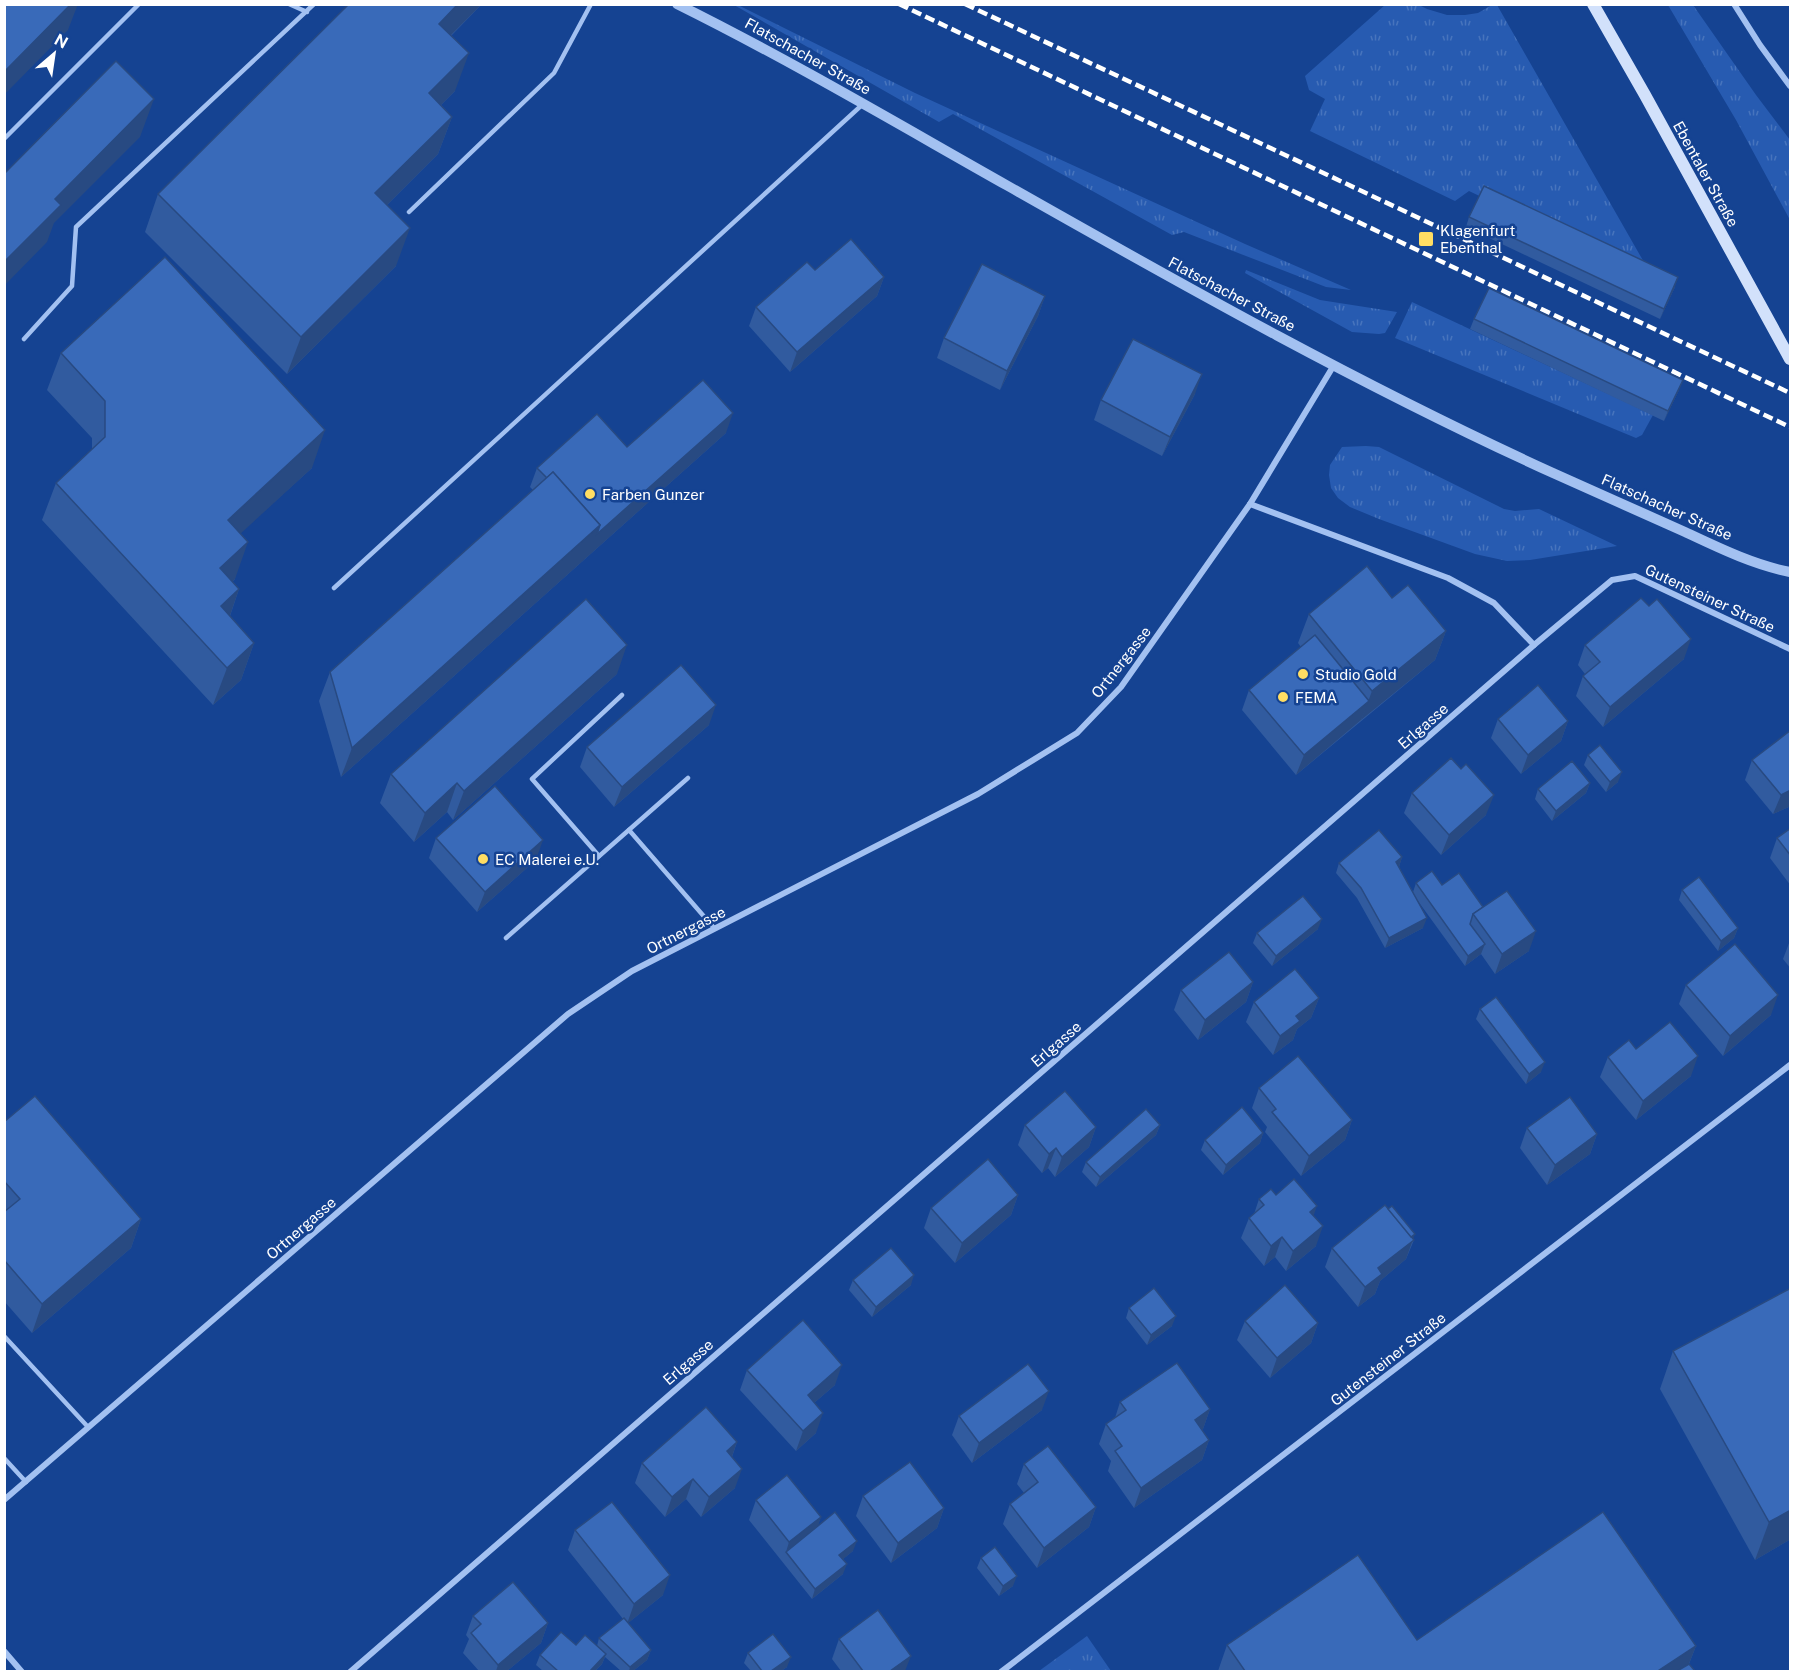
<svg xmlns="http://www.w3.org/2000/svg" width="1795" height="1676" viewBox="0 0 1795 1676" font-family="'Public Sans',sans-serif">
<style>
.grass{fill:url(#grass-tufts)}
.lines{fill:none;stroke-linecap:round;stroke-linejoin:round}
.service{stroke:#a3c1f1;stroke-width:4.5}
.minor{stroke:#a3c1f1;stroke-width:6}
.tertiary{stroke:#a3c1f1;stroke-width:10}
.secondary{stroke:#d2e1fb;stroke-width:12}
.rail{stroke:#fff;stroke-width:4.5;stroke-dasharray:10 4.5;stroke-linecap:butt}
.wall{fill:#315b9f}
.shaded-wall{fill:#284a82}
.building{fill:#396ab9;stroke:#284a82;stroke-width:1.5}
.poi-dot{fill:#ffdd63;stroke:#154392;stroke-width:2}
.labels{text-anchor:middle;dominant-baseline:central;stroke-width:5;stroke-linejoin:round;paint-order:stroke}
.street-label{font-size:15px;fill:#fff;stroke:#154392}
.poi-label{font-size:15px;fill:#fff;stroke:#154392;text-anchor:start}
</style>
<defs>
<pattern id="grass-tufts" width="24" height="20" patternUnits="userSpaceOnUse" patternTransform="scale(1.5)"><rect width="24" height="20" fill="#275bb1"/><path d="M3 7l-1-3M5 7V3M7 7l1-3M15 17l-1-3M17 17v-4M19 17l1-3" fill="none" stroke="#4774bd"/></pattern>
</defs>
<rect width="100%" height="100%" fill="#154392"/>
<!-- grass -->
<g class="grass">
<path d="M734,5H738L915,93L1245,244L1351,290L1326,287L1184,232L1172,235L953,114L939,122Z"/>
<path d="M1385,5H1419L1427,9L1447,15H1465L1478,13L1492,5H1497L1653,278L1469,191L1455,201L1310,131L1325,99L1309,90L1305,76Z"/>
<path d="M1668,5H1693L1756,95L1790,140V220L1736,120Z"/>
<path d="M1246,270L1320,300L1397,312L1385,333L1379,334L1352,332L1245,273Z"/>
<path d="M1412,302L1653,415L1642,435L1636,438L1395,338Z"/>
<path d="M1366,446L1379,447L1504,509L1515,511L1539,509L1617,546L1530,560L1507,561L1475,554L1379,519L1350,507L1338,498L1331,488L1329,475L1330,465L1342,447Z"/>
<path d="M1087,1636L1111,1671H1039Z"/>
</g>
<g class="lines">
<!-- service -->
<g class="service">
<path d="M289,4L307,12"/>
<path d="M4,139L139,4"/>
<path d="M409,212L554,73L591,4"/>
<path d="M24,339L72,286L76,227L314,4"/>
<path d="M334,588L863,104"/>
<path d="M629,830L714,928"/>
<path d="M599,856L532,779L622,695"/>
<path d="M506,938L688,778"/>
<path d="M4,1336L88,1427"/>
<path d="M4,1458L26,1482"/>
</g>
<!-- minor -->
<g class="minor">
<path d="M1734,4L1760,45L1790,86"/>
<path d="M1534,645L1612,580L1635,576L1790,649"/>
<path d="M4,1500L568,1014L632,971L978,794L1077,733L1121,687L1250,504L1334,365"/>
<path d="M4,1651L22,1672"/>
<path d="M350,1672L1534,645L1494,603L1448,578L1250,504"/>
<path d="M1001,1672L1790,1065"/>
</g>
<!-- tertiary -->
<path class="tertiary" d="M677,4C790,60 898,124 1008,186C1186,287 1366,388 1553,473C1597,493 1641,512 1685,532C1719,548 1754,565 1790,572"/>
<!-- secondary -->
<path class="secondary" d="M1593,4L1645,95L1790,359"/>
<!-- rail -->
<g class="rail">
<path d="M899,4L1790,427"/>
<path d="M965,4L1790,393"/>
</g>
</g>
<!-- wall -->
<g class="wall">
<path d="M349,4H482L451,36L455,91L441,105L452,117L438,154L387,205L396,266L287,374L145,232L158,194Z"/>
<path d="M1469,217L1675,287L1660,319L1466,227Z"/>
<path d="M815,270L884,277L877,296L790,372L749,326L756,307Z"/>
<path d="M1045,296L1038,316L1000,390L937,358L944,338Z"/>
<path d="M1474,319L1679,390L1664,421L1470,329Z"/>
<path d="M61,353L312,468L240,533L235,579L232,582L239,589L230,616L254,643L241,680L213,705L42,520L56,483L92,449V438L47,390Z"/>
<path d="M1195,394L1162,456L1094,420L1101,400Z"/>
<path d="M726,433L341,777L319,701L330,672L533,490L530,487L537,468L627,447Z"/>
<path d="M1392,598L1446,631L1435,660L1296,775L1242,710L1249,690L1301,647L1298,643L1309,614Z"/>
<path d="M1585,645L1684,659L1603,727L1576,696L1583,676L1585,674L1578,665Z"/>
<path d="M617,674L453,820L447,812L414,842L380,803L391,774Z"/>
<path d="M1498,719L1568,721L1561,741L1521,774L1491,738Z"/>
<path d="M709,725L614,807L580,767L587,747Z"/>
<path d="M1791,730V806L1773,814L1745,780L1752,760Z"/>
<path d="M1588,755L1618,782L1606,792L1584,765Z"/>
<path d="M1590,783L1586,793L1552,821L1535,799L1538,789Z"/>
<path d="M1412,793L1486,815L1441,855L1404,813Z"/>
<path d="M1791,828V886L1770,858L1777,838Z"/>
<path d="M436,838L536,860L477,912L429,858Z"/>
<path d="M1402,857L1399,867L1413,892L1416,883L1442,885L1483,907L1529,951L1495,974L1481,954L1465,966L1415,897L1423,928L1385,948L1357,898L1336,873L1339,863Z"/>
<path d="M1682,890L1738,928L1734,938L1718,951L1679,900Z"/>
<path d="M1318,929L1272,966L1253,943L1257,933Z"/>
<path d="M1791,938V969L1783,959Z"/>
<path d="M1253,982L1246,1002L1198,1040L1174,1010L1181,990Z"/>
<path d="M1686,985L1771,1015L1723,1056L1679,1004Z"/>
<path d="M1319,998L1311,1018L1297,1029L1293,1040L1273,1055L1246,1022L1254,1002Z"/>
<path d="M1480,1009L1541,1072L1526,1084L1476,1019Z"/>
<path d="M1636,1049L1691,1076L1636,1120L1600,1077L1608,1057Z"/>
<path d="M1259,1088L1352,1120L1345,1140L1301,1176L1265,1132L1267,1127L1252,1108Z"/>
<path d="M4,1122L141,1219L131,1248L32,1333L4,1301Z"/>
<path d="M1025,1125L1096,1127L1089,1147L1055,1177L1048,1168L1042,1173L1018,1145Z"/>
<path d="M1160,1125L1156,1135L1096,1187L1082,1172L1086,1162Z"/>
<path d="M1527,1128L1597,1134L1590,1154L1547,1185L1520,1148Z"/>
<path d="M1263,1133L1260,1143L1223,1175L1201,1150L1205,1140Z"/>
<path d="M1018,1195L1011,1215L955,1263L924,1228L931,1208Z"/>
<path d="M1259,1199L1313,1216L1316,1246L1286,1271L1275,1257L1264,1266L1241,1238L1249,1218L1254,1214Z"/>
<path d="M1413,1239L1414,1240L1406,1259L1380,1281L1375,1294L1358,1307L1325,1267L1332,1248Z"/>
<path d="M853,1280L911,1285L872,1317L849,1290Z"/>
<path d="M1791,1288V1539L1755,1560L1660,1389L1673,1351Z"/>
<path d="M1129,1308L1172,1326L1147,1345L1126,1318Z"/>
<path d="M1245,1321L1318,1323L1311,1343L1270,1378L1237,1340Z"/>
<path d="M747,1370L835,1385L814,1403L816,1433L796,1451L740,1390Z"/>
<path d="M1120,1402L1210,1409L1203,1429L1202,1430L1209,1440L1202,1460L1134,1508L1108,1471L1111,1461L1099,1444L1106,1424L1115,1418Z"/>
<path d="M1042,1410L972,1463L952,1435L959,1416Z"/>
<path d="M737,1442L732,1457L735,1488L701,1517L686,1499L665,1517L635,1483L642,1463Z"/>
<path d="M1024,1464L1096,1507L1089,1527L1037,1568L1003,1524L1010,1504L1024,1493L1017,1484Z"/>
<path d="M863,1496L944,1508L937,1528L891,1563L856,1516Z"/>
<path d="M756,1500L821,1517L817,1527L853,1551L843,1559V1574L812,1599L749,1520Z"/>
<path d="M575,1530L663,1595L628,1623L651,1650L647,1660L633,1671H621L605,1657L602,1664L595,1671H543L536,1665L540,1655L576,1645L597,1646L599,1638L623,1619L568,1550Z"/>
<path d="M981,1558L1013,1586L999,1596L977,1568Z"/>
<path d="M473,1616L548,1623L541,1643L507,1671H479L463,1653L469,1639L466,1635Z"/>
<path d="M839,1639L905,1671H841L832,1659Z"/>
<path d="M1417,1640L1696,1646L1689,1664L1695,1671H1218L1227,1645Z"/>
<path d="M748,1653L787,1667L781,1671H751L744,1663Z"/>
</g>
<!-- shaded-wall -->
<g class="shaded-wall">
<path d="M71,4H78L68,30L4,95V72Z"/>
<path d="M458,4H482L425,61L439,24Z"/>
<path d="M469,53L455,91L415,131L429,93Z"/>
<path d="M154,99L140,137L54,223L47,242L4,286V262L55,199Z"/>
<path d="M452,117L438,154L361,231L375,193Z"/>
<path d="M410,228L396,266L287,374L301,337Z"/>
<path d="M884,277L877,296L790,372L797,352Z"/>
<path d="M1678,277L1675,287L1660,319L1664,309Z"/>
<path d="M1045,296L1038,316L1000,390L1007,371Z"/>
<path d="M1202,374L1195,394L1162,456L1170,437Z"/>
<path d="M1683,380L1679,390L1664,421L1668,411Z"/>
<path d="M733,413L726,433L341,777L352,748L600,525Z"/>
<path d="M325,430L312,468L214,558L228,520Z"/>
<path d="M248,542L235,579L206,606L220,568Z"/>
<path d="M239,589L226,627L221,606Z"/>
<path d="M1446,631L1435,660L1361,720L1372,691Z"/>
<path d="M1691,639L1684,659L1603,727L1610,707Z"/>
<path d="M254,643L241,680L213,705L227,668Z"/>
<path d="M627,645L617,674L453,820L464,791Z"/>
<path d="M1369,701L1361,720L1296,775L1304,755Z"/>
<path d="M716,705L709,725L614,807L622,787Z"/>
<path d="M1568,721L1561,741L1521,774L1528,755Z"/>
<path d="M1622,772L1618,782L1606,792L1610,782Z"/>
<path d="M457,783L447,812L414,842L425,813Z"/>
<path d="M1590,783L1586,793L1552,821L1556,811Z"/>
<path d="M1791,790V806L1773,814L1781,795Z"/>
<path d="M1494,795L1486,815L1441,855L1449,835Z"/>
<path d="M543,840L536,860L477,912L485,892Z"/>
<path d="M1402,857L1399,867L1396,862Z"/>
<path d="M1427,918L1423,928L1385,948L1389,938Z"/>
<path d="M1322,919L1318,929L1272,966L1276,956Z"/>
<path d="M1738,928L1734,938L1718,951L1721,941Z"/>
<path d="M1536,931L1529,951L1495,974L1502,954Z"/>
<path d="M1485,944L1481,954L1465,966L1468,956Z"/>
<path d="M1253,982L1246,1002L1198,1040L1205,1020Z"/>
<path d="M1778,995L1771,1015L1723,1056L1730,1036Z"/>
<path d="M1319,998L1311,1018L1297,1029L1293,1040L1273,1055L1280,1036L1296,1016Z"/>
<path d="M1698,1056L1691,1076L1636,1120L1643,1101Z"/>
<path d="M1545,1062L1541,1072L1526,1084L1529,1074Z"/>
<path d="M1352,1120L1345,1140L1301,1176L1309,1156Z"/>
<path d="M1160,1125L1156,1135L1096,1187L1100,1177Z"/>
<path d="M1096,1127L1089,1147L1055,1177L1062,1157Z"/>
<path d="M1263,1133L1260,1143L1223,1175L1226,1165Z"/>
<path d="M1597,1134L1590,1154L1547,1185L1555,1165Z"/>
<path d="M1056,1148L1048,1168L1042,1173L1049,1154Z"/>
<path d="M1018,1195L1011,1215L955,1263L962,1243Z"/>
<path d="M1317,1206L1310,1226V1212Z"/>
<path d="M141,1219L131,1248L32,1333L42,1304Z"/>
<path d="M1323,1226L1316,1246L1286,1271L1293,1251Z"/>
<path d="M1415,1234L1406,1259L1380,1281L1375,1294L1358,1307L1365,1287L1378,1268L1404,1242Z"/>
<path d="M1282,1237L1275,1257L1264,1266L1271,1246Z"/>
<path d="M914,1275L911,1285L872,1317L876,1307Z"/>
<path d="M1176,1316L1172,1326L1147,1345L1151,1335Z"/>
<path d="M1318,1323L1311,1343L1270,1378L1277,1358Z"/>
<path d="M842,1365L835,1385L800,1415L808,1395Z"/>
<path d="M1049,1391L1042,1410L972,1463L979,1443Z"/>
<path d="M1210,1409L1203,1429L1188,1440L1195,1420Z"/>
<path d="M823,1413L816,1433L796,1451L803,1431Z"/>
<path d="M1209,1440L1202,1460L1134,1508L1141,1488Z"/>
<path d="M737,1442L730,1462L727,1451Z"/>
<path d="M742,1469L735,1488L701,1517L709,1497Z"/>
<path d="M693,1479L686,1499L665,1517L672,1497Z"/>
<path d="M1096,1507L1089,1527L1037,1568L1044,1548Z"/>
<path d="M944,1508L937,1528L891,1563L898,1543Z"/>
<path d="M1791,1510V1539L1755,1560L1769,1522Z"/>
<path d="M821,1517L814,1537L786,1552L789,1542Z"/>
<path d="M857,1541L853,1551L836,1565L839,1555Z"/>
<path d="M847,1564L843,1574L812,1599L815,1589Z"/>
<path d="M670,1575L663,1595L627,1624L634,1604Z"/>
<path d="M1017,1576L1013,1586L999,1596L1003,1586Z"/>
<path d="M548,1623L541,1643L507,1671H496L498,1665Z"/>
<path d="M1696,1646L1686,1671H1658Z"/>
<path d="M651,1650L647,1660L633,1671H629L630,1667Z"/>
<path d="M606,1654L602,1664L595,1671H590Z"/>
<path d="M911,1656L905,1671H890Z"/>
<path d="M791,1657L787,1667L781,1671H771Z"/>
</g>
<!-- building -->
<g class="building">
<path d="M4,4H71L4,72Z"/>
<path d="M349,4H458L439,24L469,53L429,93L452,117L375,193L410,228L301,337L158,194Z"/>
<path d="M116,61L154,99L55,199L61,205L4,262V174Z"/>
<path d="M1484,186L1678,277L1664,309L1469,217Z"/>
<path d="M851,239L884,277L797,352L756,307L807,262L815,270Z"/>
<path d="M165,257L325,430L228,520L248,542L220,568L239,589L221,606L254,643L227,668L56,483L105,437V401L61,353Z"/>
<path d="M982,264L1045,296L1007,371L944,338Z"/>
<path d="M1489,288L1683,380L1668,411L1474,319Z"/>
<path d="M1133,339L1202,374L1170,437L1101,400Z"/>
<path d="M703,380L733,413L597,534L600,525L553,472L547,478L537,468L597,414L627,447Z"/>
<path d="M553,472L600,525L352,748L330,672Z"/>
<path d="M1367,566L1392,598L1408,585L1446,631L1372,691L1309,614Z"/>
<path d="M1641,598L1649,606L1657,599L1691,639L1610,707L1583,676L1600,662L1585,645Z"/>
<path d="M586,599L627,645L464,791L457,783L425,813L391,774Z"/>
<path d="M1315,635L1369,701L1304,755L1249,690Z"/>
<path d="M681,665L716,705L622,787L587,747Z"/>
<path d="M1538,685L1568,721L1528,755L1498,719Z"/>
<path d="M1791,730V790L1781,795L1752,760Z"/>
<path d="M1600,745L1622,772L1610,782L1588,755Z"/>
<path d="M1451,758L1461,769L1466,764L1494,795L1449,835L1412,793Z"/>
<path d="M1572,761L1590,783L1556,811L1538,789Z"/>
<path d="M495,786L543,840L485,892L436,838Z"/>
<path d="M1791,828V856L1777,838Z"/>
<path d="M1379,830L1402,857L1396,862L1427,918L1389,938L1361,888L1339,863Z"/>
<path d="M1432,871L1442,885L1459,873L1483,907L1473,914L1470,924L1485,944L1468,956L1416,883Z"/>
<path d="M1699,877L1738,928L1721,941L1682,890Z"/>
<path d="M1507,891L1536,931L1502,954L1473,914Z"/>
<path d="M1303,896L1322,919L1276,956L1257,933Z"/>
<path d="M1735,944L1778,995L1730,1036L1686,985Z"/>
<path d="M1229,952L1253,982L1205,1020L1181,990Z"/>
<path d="M1295,969L1319,998L1296,1016L1300,1021L1280,1036L1254,1002Z"/>
<path d="M1496,997L1545,1062L1529,1074L1480,1009Z"/>
<path d="M1670,1022L1698,1056L1643,1101L1608,1057L1629,1040L1636,1049Z"/>
<path d="M1298,1056L1352,1120L1309,1156L1272,1112L1276,1109L1259,1088Z"/>
<path d="M1065,1091L1096,1127L1062,1157L1056,1148L1049,1154L1025,1125Z"/>
<path d="M35,1096L141,1219L42,1304L4,1260V1212L20,1199L4,1181V1122Z"/>
<path d="M1570,1097L1597,1134L1555,1165L1527,1128Z"/>
<path d="M1242,1107L1263,1133L1226,1165L1205,1140Z"/>
<path d="M1146,1109L1160,1125L1100,1177L1086,1162Z"/>
<path d="M988,1159L1018,1195L962,1243L931,1208Z"/>
<path d="M1294,1179L1317,1206L1310,1212L1323,1226L1293,1251L1282,1237L1271,1246L1249,1218L1264,1205L1259,1199L1271,1189L1276,1195Z"/>
<path d="M1385,1205L1414,1240L1378,1268L1382,1274L1365,1287L1332,1248Z"/>
<path d="M1392,1206L1415,1234L1411,1237L1388,1209Z"/>
<path d="M891,1248L914,1275L876,1307L853,1280Z"/>
<path d="M1285,1285L1318,1323L1277,1358L1245,1321Z"/>
<path d="M1154,1288L1176,1316L1151,1335L1129,1308Z"/>
<path d="M1791,1288V1510L1769,1522L1673,1351Z"/>
<path d="M803,1320L842,1365L808,1395L823,1413L803,1431L747,1370Z"/>
<path d="M1177,1363L1210,1409L1195,1420L1209,1440L1141,1488L1115,1451L1122,1446L1106,1424L1126,1410L1120,1402Z"/>
<path d="M1028,1364L1049,1391L979,1443L959,1416Z"/>
<path d="M706,1407L737,1442L727,1451L742,1469L709,1497L693,1479L672,1497L642,1463Z"/>
<path d="M1048,1446L1096,1507L1044,1548L1010,1504L1038,1482L1024,1464Z"/>
<path d="M910,1462L944,1508L898,1543L863,1496Z"/>
<path d="M787,1475L821,1517L789,1542L756,1500Z"/>
<path d="M612,1502L670,1575L634,1604L575,1530Z"/>
<path d="M835,1512L857,1541L839,1555L847,1564L815,1589L786,1552Z"/>
<path d="M1603,1512L1696,1646L1658,1671H1245L1227,1645L1358,1555L1417,1640Z"/>
<path d="M995,1547L1017,1576L1003,1586L981,1558Z"/>
<path d="M513,1582L548,1623L498,1665L471,1633L481,1624L473,1616Z"/>
<path d="M878,1610L911,1656L890,1671H863L839,1639Z"/>
<path d="M624,1618L651,1650L630,1667L599,1638Z"/>
<path d="M561,1632L576,1645L585,1635L606,1654L590,1671H558L540,1655Z"/>
<path d="M773,1634L791,1657L771,1671H762L748,1653Z"/>
<path d="M1689,1664L1695,1671H1677Z"/>
</g>
<!-- markers -->
<g class="poi-dot">
<rect x="1418" y="231" width="16" height="16" rx="3"/>
<circle cx="590" cy="494" r="6"/>
<circle cx="1303" cy="674" r="6"/>
<circle cx="1283" cy="697" r="6"/>
<circle cx="483" cy="859" r="6"/>
</g>
<g class="labels">
<!-- street labels -->
<g class="street-label">
<text transform="translate(808 56) rotate(29)">Flatschacher Straße</text>
<text transform="translate(1706 174) rotate(61)">Ebentaler Straße</text>
<text transform="translate(1232 294) rotate(28)">Flatschacher Straße</text>
<text transform="translate(1667 507) rotate(24)">Flatschacher Straße</text>
<text transform="translate(1710 598) rotate(25)">Gutensteiner Straße</text>
<text transform="translate(1121 662) rotate(-52)">Ortnergasse</text>
<text transform="translate(1423 726) rotate(-41)">Erlgasse</text>
<text transform="translate(686 930) rotate(-27)">Ortnergasse</text>
<text transform="translate(1056 1044) rotate(-41)">Erlgasse</text>
<text transform="translate(301 1228) rotate(-41)">Ortnergasse</text>
<text transform="translate(1388 1359) rotate(-38)">Gutensteiner Straße</text>
<text transform="translate(688 1362) rotate(-41)">Erlgasse</text>
</g>
<!-- poi labels -->
<g class="poi-label">
<text x="1440" y="230">Klagenfurt<tspan x="1440" dy="17">Ebenthal</tspan></text>
<text x="602" y="494">Farben Gunzer</text>
<text x="1315" y="674">Studio Gold</text>
<text x="1295" y="697">FEMA</text>
<text x="495" y="859">EC Malerei e.U.</text>
</g>
</g>
<!-- border -->
<rect width="1795" height="1676" fill="none" stroke="#ffffff" stroke-width="12"/>
<!-- north arrow -->
<g transform="translate(54 54) rotate(29)" stroke="#154392" stroke-width="4.5" paint-order="stroke">
<path d="M0-4.5L10 22L0 15L-10 22Z" fill="#ffffff"/>
<text y="-9" font-size="16" font-weight="bold" text-anchor="middle" fill="#ffffff">N</text>
</g>
</svg>
